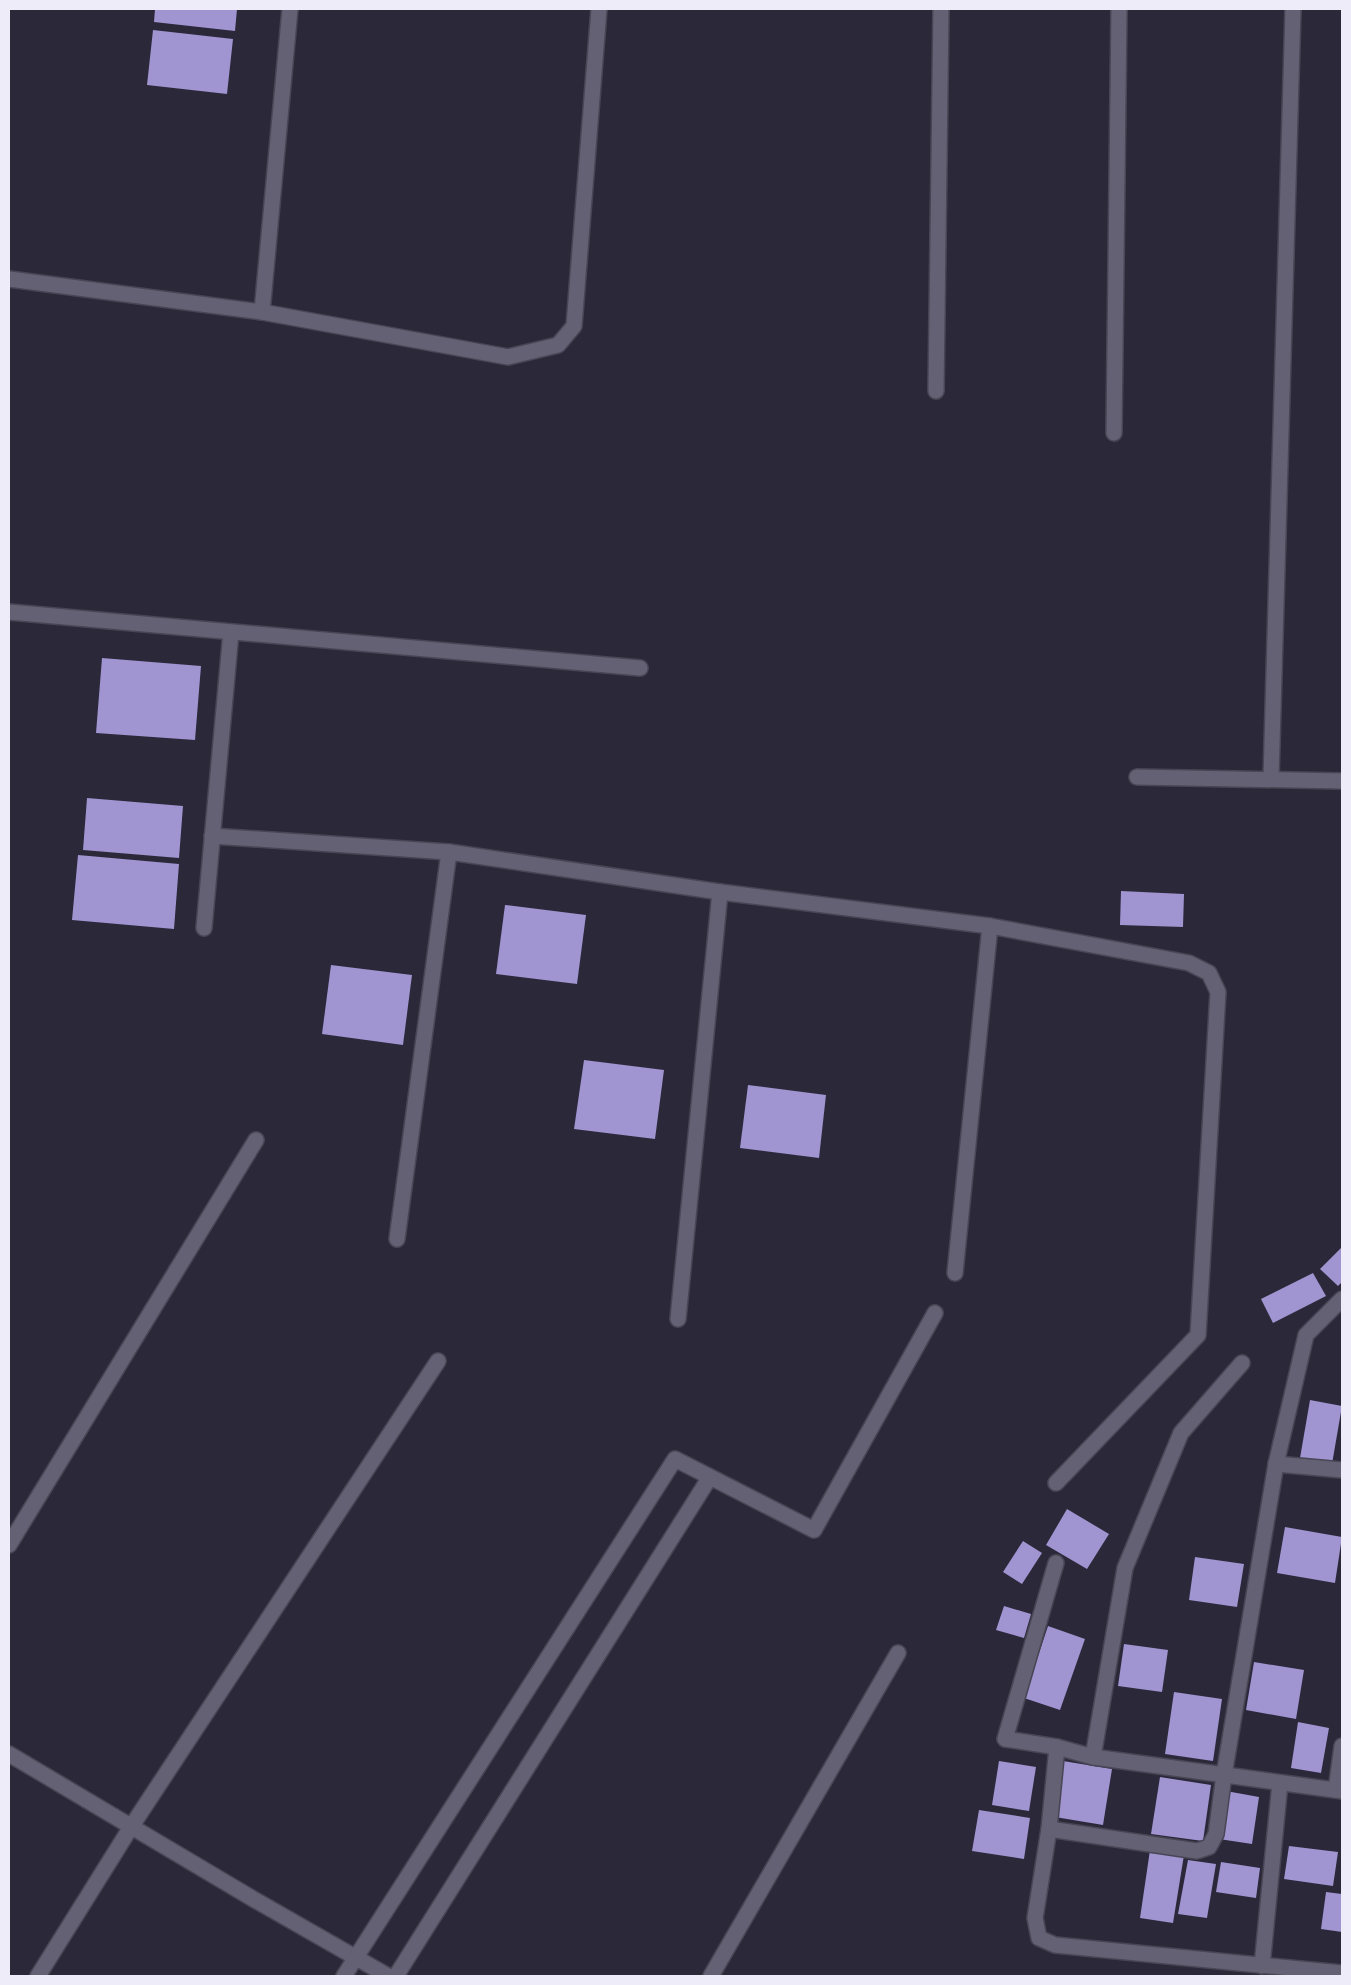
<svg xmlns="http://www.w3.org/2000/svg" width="1351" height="1985" viewBox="0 0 1351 1985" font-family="'Varela Round',sans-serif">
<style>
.building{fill:#a094d1}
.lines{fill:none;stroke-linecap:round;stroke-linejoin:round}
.minor-casing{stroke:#484654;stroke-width:18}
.minor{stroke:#646175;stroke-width:15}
</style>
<rect width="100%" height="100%" fill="#2b2839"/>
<!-- building -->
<g class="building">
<path d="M155,9H237L235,31L154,22Z"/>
<path d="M153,30L233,39L227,94L147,85Z"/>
<path d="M102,658L201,666L195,740L96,733Z"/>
<path d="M87,798L183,806L179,858L83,850Z"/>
<path d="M78,855L179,864L174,929L72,920Z"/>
<path d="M1121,891L1184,894L1183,927L1120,925Z"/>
<path d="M505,905L586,915L577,984L496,974Z"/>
<path d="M331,965L412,975L403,1045L322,1034Z"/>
<path d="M584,1060L664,1070L655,1139L574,1129Z"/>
<path d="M748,1085L826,1095L819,1158L740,1148Z"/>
<path d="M1342,1247V1282L1338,1286L1320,1269Z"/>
<path d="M1313,1273L1326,1296L1273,1323L1261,1299Z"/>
<path d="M1310,1400L1342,1406L1332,1464L1300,1458Z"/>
<path d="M1067,1509L1109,1534L1087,1569L1046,1545Z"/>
<path d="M1285,1527L1342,1537L1335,1583L1277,1573Z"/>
<path d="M1023,1541L1042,1553L1022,1584L1003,1572Z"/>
<path d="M1195,1557L1244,1564L1237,1607L1189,1600Z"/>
<path d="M1004,1606L1031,1614L1024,1638L996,1630Z"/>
<path d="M1048,1626L1085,1639L1060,1710L1024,1698Z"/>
<path d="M1124,1644L1168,1650L1162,1692L1118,1686Z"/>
<path d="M1254,1662L1304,1670L1296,1719L1246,1710Z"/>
<path d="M1174,1692L1222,1699L1213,1761L1165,1754Z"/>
<path d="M1298,1722L1329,1728L1321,1773L1291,1768Z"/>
<path d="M999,1761L1036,1767L1029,1811L992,1805Z"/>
<path d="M1063,1761L1112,1769L1103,1825L1055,1817Z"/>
<path d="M1160,1777L1211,1785L1203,1841L1151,1834Z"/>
<path d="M1226,1791L1259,1797L1252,1844L1219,1839Z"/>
<path d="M979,1810L1030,1818L1024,1859L972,1851Z"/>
<path d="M1289,1846L1338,1852L1333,1886L1284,1879Z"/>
<path d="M1150,1850L1184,1855L1173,1923L1140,1918Z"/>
<path d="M1188,1860L1216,1864L1207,1918L1178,1914Z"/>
<path d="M1221,1862L1260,1868L1256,1898L1216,1892Z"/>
<path d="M1326,1892L1342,1894V1932L1321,1929Z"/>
</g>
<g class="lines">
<!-- minor casing -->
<g class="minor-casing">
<g id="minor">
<path d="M9,279L262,312L508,357L558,345L574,326L599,9"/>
<path d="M262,312L290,9"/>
<path d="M936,391L941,9"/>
<path d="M1114,433L1119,9"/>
<path d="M9,612L640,668"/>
<path d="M1137,777L1342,781"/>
<path d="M1271,779L1293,9"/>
<path d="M212,836L449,852L720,892L990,926L1189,963L1209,973L1218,992L1198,1335L1056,1483"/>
<path d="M204,928L231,632"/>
<path d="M397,1239L449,852"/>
<path d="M955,1273L990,926"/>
<path d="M678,1319L720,892"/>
<path d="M1276,1464L1342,1470"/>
<path d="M9,1545L256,1140"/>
<path d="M1056,1563L1005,1739L1057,1747L1093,1757L1342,1791"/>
<path d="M1057,1747L1049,1829L1035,1918L1039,1938L1055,1945L1342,1973"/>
<path d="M9,1754L255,1900L388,1976"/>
<path d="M1093,1757L1125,1568L1181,1433L1242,1363"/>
<path d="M1336,1790L1342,1746"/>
<path d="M1049,1829L1197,1851L1209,1847L1216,1834L1224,1775L1276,1464L1306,1335L1342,1299"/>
<path d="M1262,1966L1280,1783"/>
<path d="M38,1976L131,1827L438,1361"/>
<path d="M344,1976L675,1459L814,1530L935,1313"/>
<path d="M396,1976L710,1477"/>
<path d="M711,1976L898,1653"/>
</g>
</g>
<!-- minor -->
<use href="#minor" class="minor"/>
</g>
<!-- border -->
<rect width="1351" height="1985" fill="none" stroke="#edecf8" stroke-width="20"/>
</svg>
